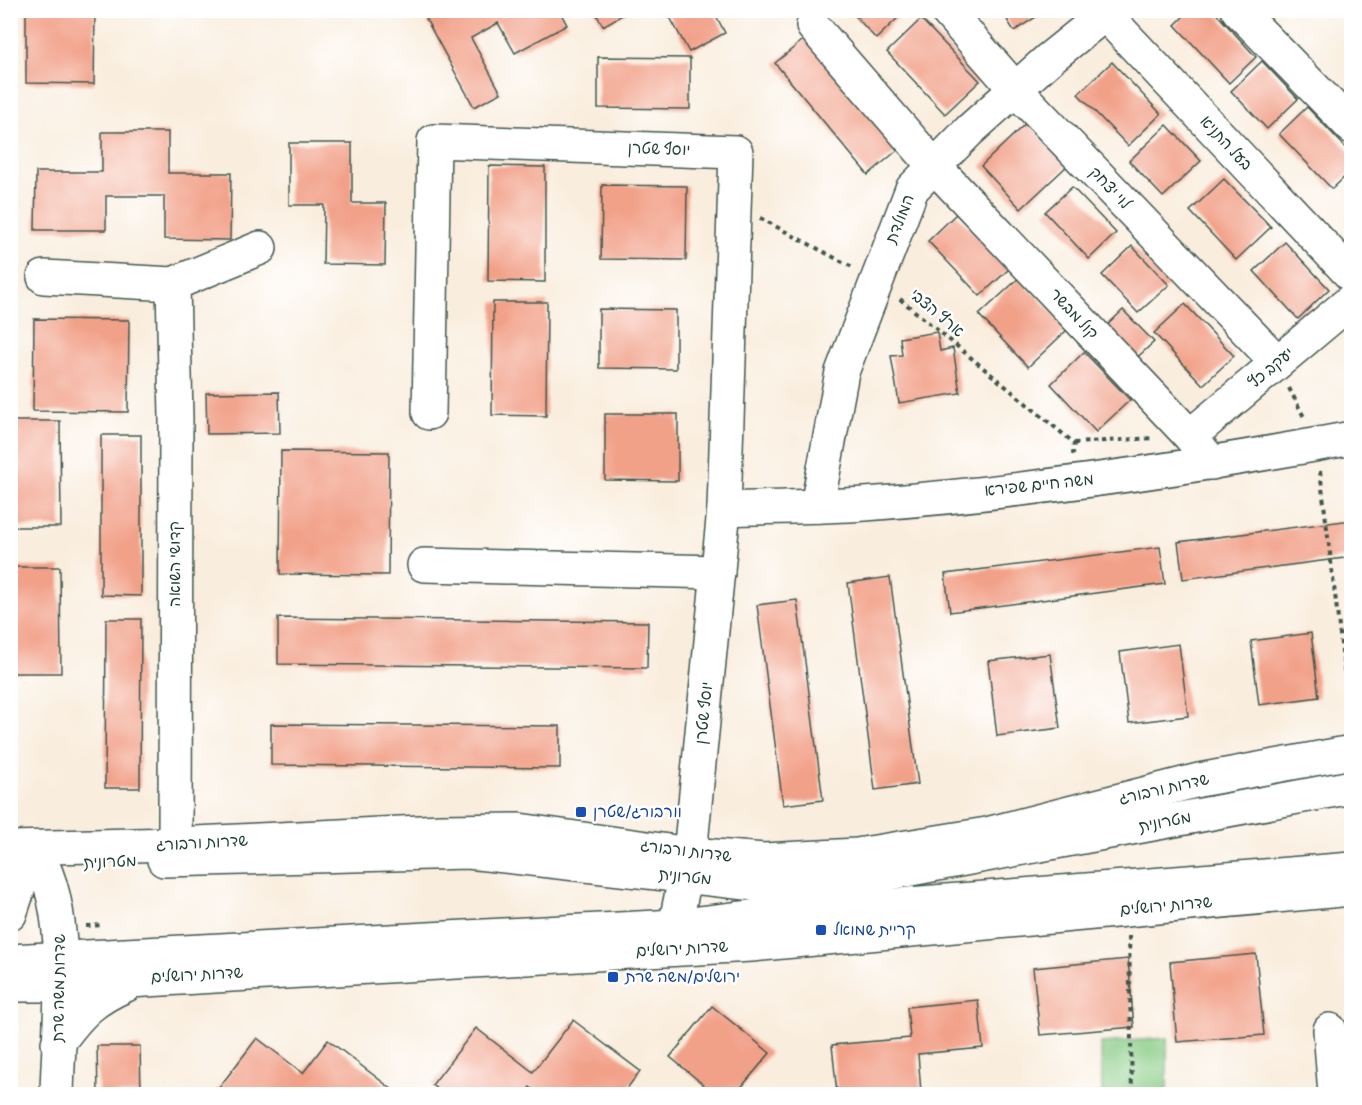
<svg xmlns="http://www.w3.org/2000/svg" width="1362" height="1105" viewBox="0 0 1362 1105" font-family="Pangolin,'Playpen Sans Hebrew',sans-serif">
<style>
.green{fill:#89cc85;stroke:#54845c;stroke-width:1.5}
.building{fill:#f2a189}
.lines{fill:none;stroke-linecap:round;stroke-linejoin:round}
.minor-casing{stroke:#40574d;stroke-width:36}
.major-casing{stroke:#40574d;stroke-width:36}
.path{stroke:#40574d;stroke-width:4;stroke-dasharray:4.5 4.5;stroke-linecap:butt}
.minor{stroke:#fff;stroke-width:33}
.major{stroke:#fff;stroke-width:33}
.transit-dot{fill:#1a4fb4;stroke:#fff;stroke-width:2}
.labels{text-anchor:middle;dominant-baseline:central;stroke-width:5;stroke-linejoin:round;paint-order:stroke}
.street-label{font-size:16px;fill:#1f3d34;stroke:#fff}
.transit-label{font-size:16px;fill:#164399;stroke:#fff;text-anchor:start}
</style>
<rect width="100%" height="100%" fill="#fff"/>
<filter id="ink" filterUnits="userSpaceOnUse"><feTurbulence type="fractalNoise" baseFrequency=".0167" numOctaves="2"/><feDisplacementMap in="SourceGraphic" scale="12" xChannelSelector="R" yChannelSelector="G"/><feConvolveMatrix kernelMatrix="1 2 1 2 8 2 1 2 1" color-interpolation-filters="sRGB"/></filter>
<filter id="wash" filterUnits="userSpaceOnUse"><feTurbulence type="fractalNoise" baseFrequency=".008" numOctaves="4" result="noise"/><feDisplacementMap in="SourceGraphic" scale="24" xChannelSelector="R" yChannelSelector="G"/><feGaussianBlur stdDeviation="1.35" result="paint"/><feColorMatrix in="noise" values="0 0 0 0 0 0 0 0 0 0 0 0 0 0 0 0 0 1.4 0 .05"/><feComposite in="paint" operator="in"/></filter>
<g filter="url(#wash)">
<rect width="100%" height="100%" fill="#f9eddd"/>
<!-- green -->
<path class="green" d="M1167,1038V1094H1102L1101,1043Z"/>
<g id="blocks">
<!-- building -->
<g class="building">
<path d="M26,10H95L94,84L26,83Z"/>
<path d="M421,10H455L457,13L461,10H559L567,25L515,53L498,23L471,38L501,93L474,107Z"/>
<path d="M594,10H631L603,26Z"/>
<path d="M666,10H713L725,33L689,52Z"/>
<path d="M850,10H906L876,39Z"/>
<path d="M1001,10H1047L1014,31Z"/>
<path d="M1190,10H1213L1256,57L1229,83L1175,25Z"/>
<path d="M921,19L980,81L945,114L887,52Z"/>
<path d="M808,36L900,148L868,175L775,63Z"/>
<path d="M598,57L690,58V109L598,108Z"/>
<path d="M1262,61L1298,99L1267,129L1231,91Z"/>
<path d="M1112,62L1161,114L1128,146L1078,94Z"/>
<path d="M1307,107L1352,154V170L1332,189L1279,134Z"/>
<path d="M1027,122L1068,165L1021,209L981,166Z"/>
<path d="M1167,125L1201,161L1163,197L1129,161Z"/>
<path d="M102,132H168V173H231L230,240L164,239V196H106V230H35L36,172H102Z"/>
<path d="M289,143H352V203H386L385,265L323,264L324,205H289Z"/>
<path d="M489,166L545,167V282L488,281Z"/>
<path d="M1224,179L1271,227L1236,260L1190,211Z"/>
<path d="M602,185L687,186L686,260L601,259Z"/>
<path d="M1072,187L1116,233L1089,259L1045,212Z"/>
<path d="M956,214L1009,269L980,296L928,241Z"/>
<path d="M1285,242L1329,289L1298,319L1254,271Z"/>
<path d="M1132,246L1169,285L1138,313L1102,275Z"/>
<path d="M1019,278L1068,329L1028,367L979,315Z"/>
<path d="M493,302H547L546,416L492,415Z"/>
<path d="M1185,304L1234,356L1203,385L1154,333Z"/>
<path d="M599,309L676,310V369L599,368Z"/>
<path d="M1123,310L1154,342L1131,363L1101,331Z"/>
<path d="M34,319L129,320L128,412L33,411Z"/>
<path d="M937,332L940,351L953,348L960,393L899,403L891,356L902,355L900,338Z"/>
<path d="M1084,352L1130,400L1096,432L1051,384Z"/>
<path d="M279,392L280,433L207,434L206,393Z"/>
<path d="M605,414H678V481L605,480Z"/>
<path d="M10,421H60L61,527H10Z"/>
<path d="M101,435H141V596L101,595Z"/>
<path d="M281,451L389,452L388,575L280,574Z"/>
<path d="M1352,520V557L1183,579L1178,542Z"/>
<path d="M1160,547L1165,584L950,612L945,574Z"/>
<path d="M10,567H60L61,673H10Z"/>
<path d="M890,577L918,784L875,790L848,583Z"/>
<path d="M797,600L823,800L783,805L757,605Z"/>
<path d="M278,618L648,622L647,668L278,664Z"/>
<path d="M106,619H141L140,788H105Z"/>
<path d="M1311,633L1319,697L1259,705L1251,641Z"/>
<path d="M1179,644L1188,716L1129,723L1120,652Z"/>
<path d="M1050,654L1060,728L997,736L988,661Z"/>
<path d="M271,724L560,726V768L271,765Z"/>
<path d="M1256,954L1264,1035L1177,1042L1170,962Z"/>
<path d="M1128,959L1134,1027L1040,1035L1033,968Z"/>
<path d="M978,1000L983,1048L918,1054L921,1092L837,1094L832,1045L910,1038L907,1007Z"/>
<path d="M712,1006L770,1053L739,1090L744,1094H715L670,1057Z"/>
<path d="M573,1020L640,1071L623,1094H539L530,1087L524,1094H444L432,1085L476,1028L533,1072Z"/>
<path d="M257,1038L303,1073L328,1040L398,1094H214Z"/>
<path d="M97,1046H140L141,1094H98Z"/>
</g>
</g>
</g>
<g filter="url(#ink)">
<use href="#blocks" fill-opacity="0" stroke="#40574d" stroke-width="1.5"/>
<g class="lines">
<!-- minor casing -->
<g class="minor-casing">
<g id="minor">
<path d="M946,10L1016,90L1277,362"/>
<path d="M1101,10L1352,276"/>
<path d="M1238,10L1352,127"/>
<path d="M813,26L934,166L1190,436L1212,463"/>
<path d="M44,277L173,284"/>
<path d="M429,413L434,141L736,152L724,509L690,854"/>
<path d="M1190,436L1352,300"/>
<path d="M817,506L842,372L912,189L970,130L1049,59L1110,10"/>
<path d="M724,509C771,507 818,507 865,504C1028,492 1191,468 1352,438"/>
<path d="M424,565L718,572"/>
<path d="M175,844L176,418L173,284L260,248"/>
<path d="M164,860L468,852L755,884L857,879L1352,787"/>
<path d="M10,914L32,848C75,902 58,1027 57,1094"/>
<path d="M10,961L675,926L768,915L1352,869"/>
<path d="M1330,1030L1335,1094"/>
</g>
</g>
<!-- major casing -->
<g class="major-casing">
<g id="major">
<path d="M10,848L175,844L441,831L519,830L690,854L764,860L857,855L987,834L1199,780L1352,752"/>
<path d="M657,950L675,926L690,854"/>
<path d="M10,985H60L751,945L1352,889"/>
<path d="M58,1043C80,1013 92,1000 126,985"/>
</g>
</g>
<!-- path -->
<g class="path">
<path d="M760,218L854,268"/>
<path d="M900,299L1074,443L1073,455"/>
<path d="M1289,388L1305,419"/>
<path d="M1074,443L1153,438"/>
<path d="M1320,471L1351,726"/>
<path d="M86,926L103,925"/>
<path d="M1129,936L1132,1094"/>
</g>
<!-- minor -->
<use href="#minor" class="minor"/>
<!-- major -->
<use href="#major" class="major"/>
</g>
</g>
<!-- markers -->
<g class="transit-dot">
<rect x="575" y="806" width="12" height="12" rx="3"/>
<rect x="815" y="924" width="12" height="12" rx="3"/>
<rect x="607" y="971" width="12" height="12" rx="3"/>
</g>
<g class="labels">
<!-- street labels -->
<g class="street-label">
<text transform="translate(1226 143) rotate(47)">בעל התניא</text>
<text transform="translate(659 149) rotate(2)">יוסף שטרן</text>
<text transform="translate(1110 188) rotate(46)">לוי יצחק</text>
<text transform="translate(900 219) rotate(-68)">המולדת</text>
<text transform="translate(937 313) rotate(40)">ארץ הצבי</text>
<text transform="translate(1074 314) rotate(47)">קול מבשר</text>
<text transform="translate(1271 368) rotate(-40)">יעקב כץ</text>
<text transform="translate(1039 485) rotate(-6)">משה חיים שפירא</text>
<text transform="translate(175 564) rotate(-90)">קדושי השואה</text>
<text transform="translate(704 713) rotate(-84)">יוסף שטרן</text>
<text transform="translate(1164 789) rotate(-13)">שדרות ורבורג</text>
<text transform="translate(1165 822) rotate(-11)">מטרונית</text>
<text transform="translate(202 843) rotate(-3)">שדרות ורבורג</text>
<text transform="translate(686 851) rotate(7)">שדרות ורבורג</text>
<text transform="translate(110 862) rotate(-2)">מטרונית</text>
<text transform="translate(685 877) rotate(6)">מטרונית</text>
<text transform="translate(1166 906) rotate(-5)">שדרות ירושלים</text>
<text transform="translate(682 949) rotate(-3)">שדרות ירושלים</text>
<text transform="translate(197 975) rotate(-3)">שדרות ירושלים</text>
<text transform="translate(59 988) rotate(-89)">שדרות משה שרת</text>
</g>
<!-- transit labels -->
<g class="transit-label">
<text x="593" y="812">וורבורג/שטרן</text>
<text x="833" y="930">קריית שמואל</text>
<text x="625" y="977">ירושלים/משה שרת</text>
</g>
</g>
<!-- margin -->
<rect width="1362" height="1105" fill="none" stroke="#fff" stroke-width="36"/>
</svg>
